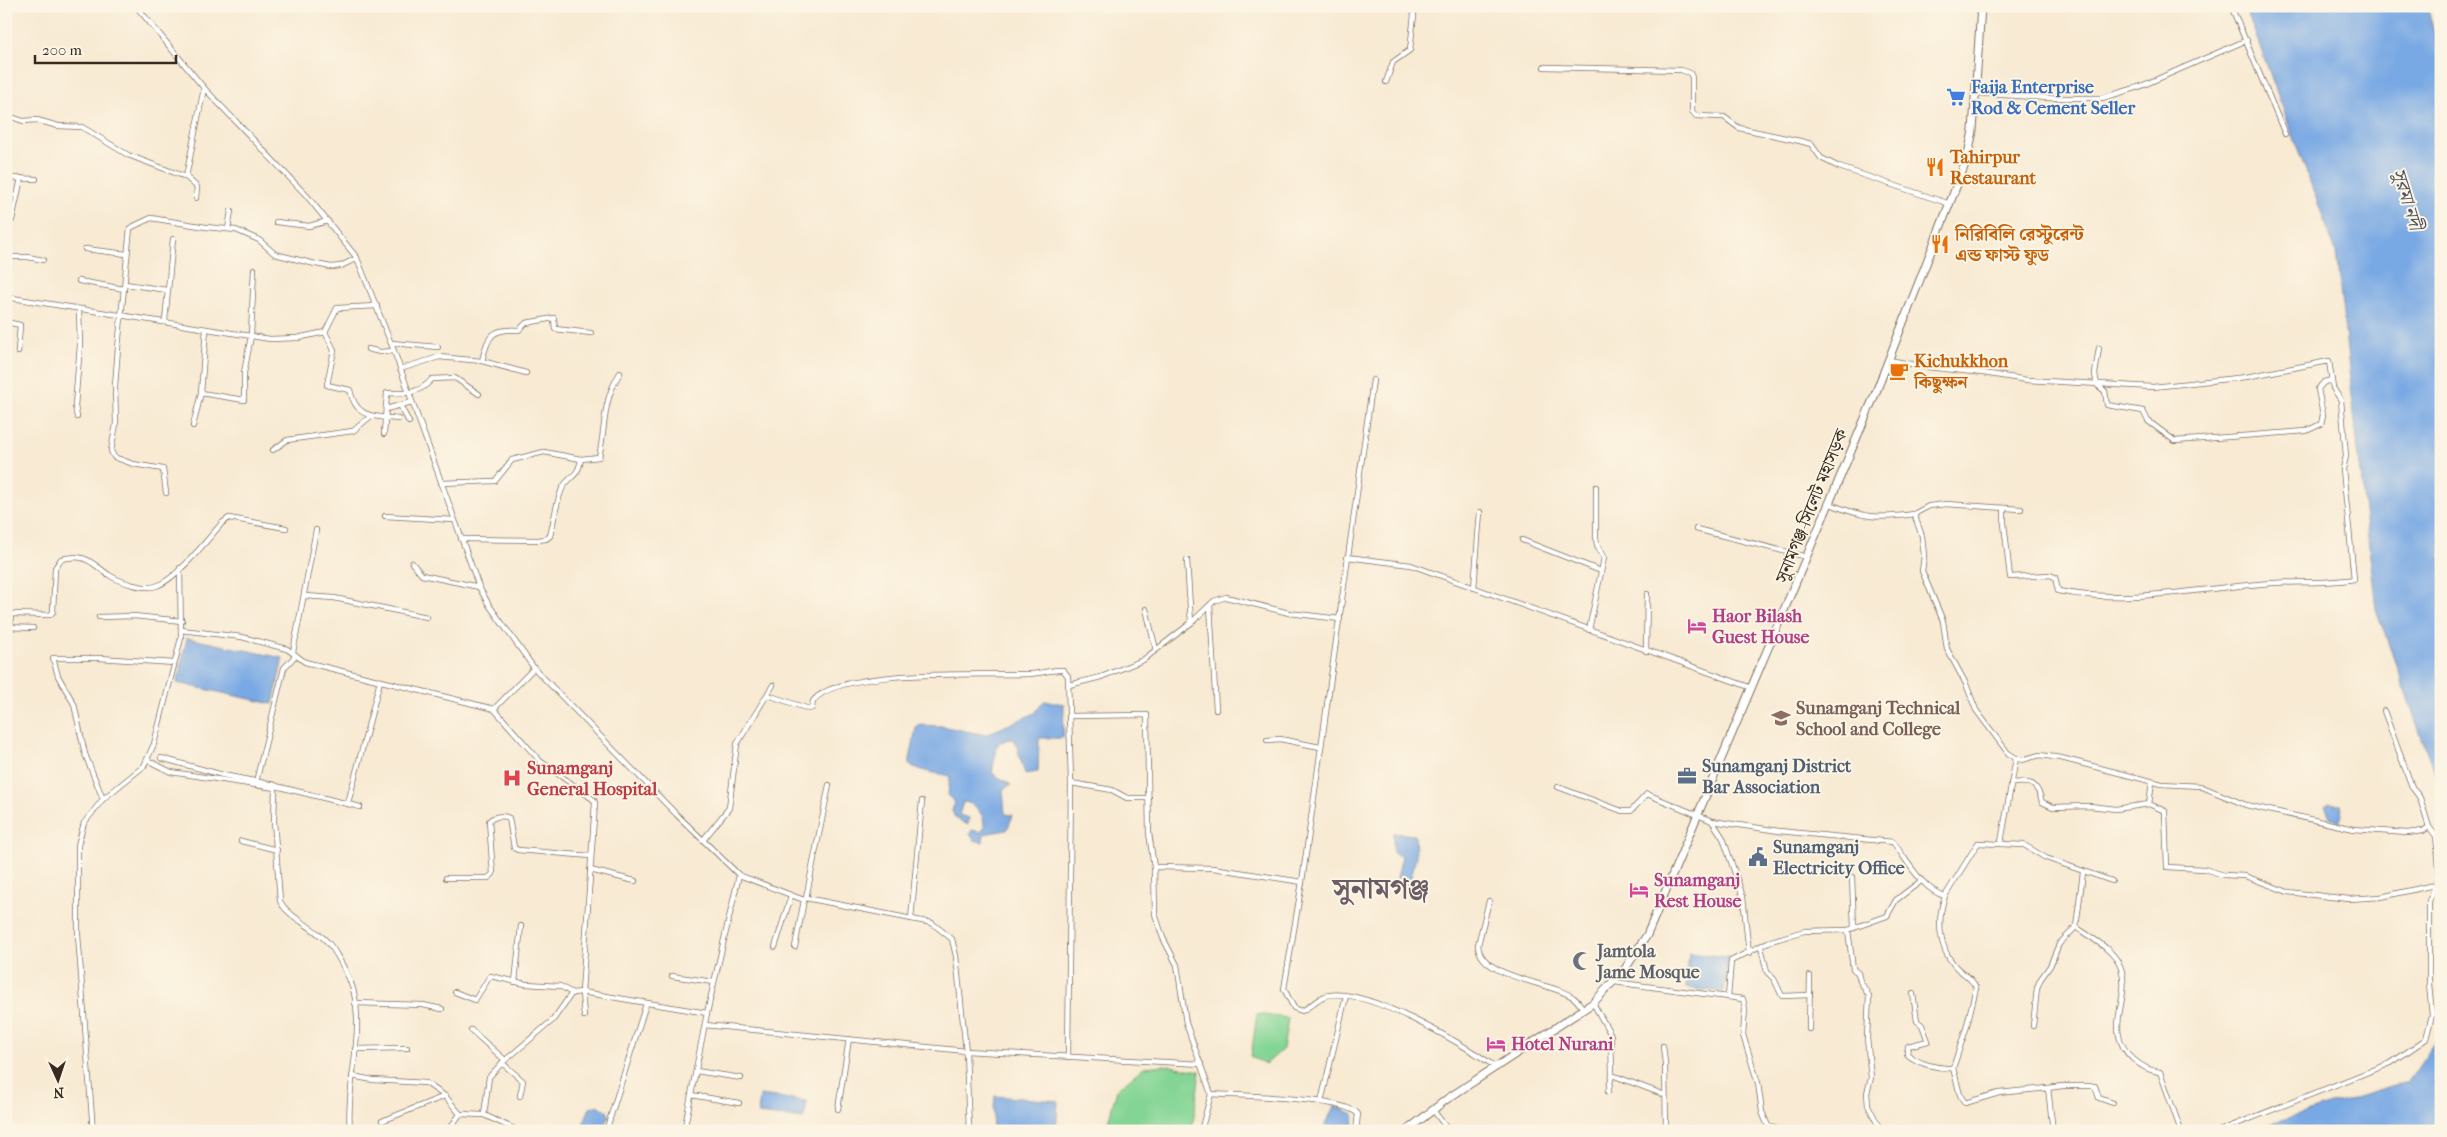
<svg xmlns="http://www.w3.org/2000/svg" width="2447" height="1137" viewBox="0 0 2447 1137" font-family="'IM FELL French Canon','Noto Serif Bengali',serif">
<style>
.green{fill:#84d595;stroke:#60805a}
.water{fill:#79a9e4;stroke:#5a6a81}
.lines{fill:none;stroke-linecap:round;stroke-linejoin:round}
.minor-casing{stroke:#7d6d5d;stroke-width:6}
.primary-casing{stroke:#7d6d5d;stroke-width:9}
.minor{stroke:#fff;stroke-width:4.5}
.primary{stroke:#fff;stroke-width:7}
.labels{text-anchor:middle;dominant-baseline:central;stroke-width:4;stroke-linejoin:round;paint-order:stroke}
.shop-label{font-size:18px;font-weight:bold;fill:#366cbe;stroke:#fcf5e5;text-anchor:start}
.food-label{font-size:18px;font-weight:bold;fill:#c56008;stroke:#fcf5e5;text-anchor:start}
.street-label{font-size:18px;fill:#3b2a1e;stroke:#fcf5e5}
.hotel-label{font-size:18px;font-weight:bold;fill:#b23c85;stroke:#fcf5e5;text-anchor:start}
.education-label{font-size:18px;font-weight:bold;fill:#785e54;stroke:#fcf5e5;text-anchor:start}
.service-label{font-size:18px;font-weight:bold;fill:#4e5e75;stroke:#fcf5e5;text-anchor:start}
.health-label{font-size:18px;font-weight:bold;fill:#be3a42;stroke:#fcf5e5;text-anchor:start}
.worship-label{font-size:18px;font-weight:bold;fill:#5b616d;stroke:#fcf5e5;text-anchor:start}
.water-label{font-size:19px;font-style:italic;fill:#515663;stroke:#fcf5e5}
.town-label{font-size:28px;font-weight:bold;fill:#6b5c66;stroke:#fcf5e5}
</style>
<rect width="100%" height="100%" fill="#fcf5e5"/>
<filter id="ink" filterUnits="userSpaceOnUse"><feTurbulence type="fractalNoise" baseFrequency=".02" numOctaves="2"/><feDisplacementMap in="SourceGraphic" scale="10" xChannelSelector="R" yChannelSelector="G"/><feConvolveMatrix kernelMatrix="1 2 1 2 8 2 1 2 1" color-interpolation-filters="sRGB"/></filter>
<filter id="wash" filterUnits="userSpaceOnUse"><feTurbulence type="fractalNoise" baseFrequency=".0096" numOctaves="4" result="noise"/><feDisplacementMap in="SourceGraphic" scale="20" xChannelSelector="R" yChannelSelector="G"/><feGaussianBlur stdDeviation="1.12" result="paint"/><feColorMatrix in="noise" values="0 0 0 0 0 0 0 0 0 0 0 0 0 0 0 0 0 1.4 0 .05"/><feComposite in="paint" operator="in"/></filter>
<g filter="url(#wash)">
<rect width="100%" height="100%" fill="#f8ead3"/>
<!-- green -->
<g class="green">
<path d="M1257,1014L1288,1018L1283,1049L1266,1064L1251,1057Z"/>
<path d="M1165,1065L1200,1071L1192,1131H1109L1108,1122L1117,1089L1144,1067Z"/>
</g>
<!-- water -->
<g class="water">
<path d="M2245,6H2427L2441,59V791L2376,609L2336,252Z"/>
<path d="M187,638L283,658L273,704L177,683Z"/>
<path d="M1044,701L1064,704L1063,738H1039L1038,772L1025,774L1015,740L1009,739L998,743L992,773L1011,785L1003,789L1005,814L1013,815L1007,830L984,834L983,842L974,840L970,834L972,830L980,832L984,829C985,817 978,803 963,802L959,815L969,818L968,825L955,818L952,810L955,803L948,796L950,776L925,771L909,765L916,728L920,725L941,726L985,735L1035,713Z"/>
<path d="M2329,803L2341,805L2343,815L2340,823L2330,817L2325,805Z"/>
<path d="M1393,833L1415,835L1416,857L1408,889L1395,887L1402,856L1393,853Z"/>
<path d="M1689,953L1728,957L1724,992L1686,988Z"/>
<path d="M2441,1034V1131H2245L2408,1082Z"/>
<path d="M760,1095L807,1101L804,1119L758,1114Z"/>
<path d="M995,1096L1058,1101L1056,1131H992Z"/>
<path d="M598,1105L607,1111L609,1116L603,1131H580L590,1108Z"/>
<path d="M1334,1106L1354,1114L1353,1127L1349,1131H1323Z"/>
</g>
</g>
<g filter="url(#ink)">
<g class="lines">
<!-- minor casing -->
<g class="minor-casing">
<g id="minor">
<path d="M136,6L204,88L307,196L357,258L394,351L479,587L489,605L534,668L676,814L739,875L804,900L806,898L932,923L952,939L956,956L966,1051L969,1131"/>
<path d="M2231,6L2285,134"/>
<path d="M2438,6L2441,22"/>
<path d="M1544,67L1681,70L1690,73L1692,77V111L1696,116L1724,117L1739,128L1800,141L1811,144L1821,158L1839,167L1950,204"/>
<path d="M1386,82L1393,62L1410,50L1414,15L1412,6"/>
<path d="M1976,93L2048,98H2102L2139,87L2247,40"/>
<path d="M6,115L23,121L37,120L58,126L82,127L128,155L186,177L204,88"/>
<path d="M186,177L197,187L196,198"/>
<path d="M6,178L36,179"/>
<path d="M6,222L12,220L21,178"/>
<path d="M276,222L309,226L328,221"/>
<path d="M228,229L231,211"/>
<path d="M85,249L127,254"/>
<path d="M6,257H28L43,260"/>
<path d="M79,281L124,289"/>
<path d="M125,284L167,290"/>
<path d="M6,297L270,339L297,338L325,332L337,308L377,306"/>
<path d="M165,321L173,239"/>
<path d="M6,322L20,325L18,352"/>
<path d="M206,329L201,393L244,400V373L251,336L254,269"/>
<path d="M325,332L334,350L327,385L350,390C356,419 374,416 398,419"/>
<path d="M391,343L438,347"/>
<path d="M2099,348L2095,374L2097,385L2105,391L2107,405L2143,411L2148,421L2175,441L2306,431L2321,424L2323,415L2318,389L2324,382L2332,380"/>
<path d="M368,349L380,352L394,351"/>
<path d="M1889,360L1927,367L1983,373L2027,380L2153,387L2246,377L2329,361L2333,388L2341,400L2346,456L2343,469L2354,579C2328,584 2301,581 2274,583C2203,587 2129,605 2058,591L2055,577L2050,575L2010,577L2004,523V508"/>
<path d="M482,361C488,336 491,328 519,330L526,323L554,318L555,329L591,333"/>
<path d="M400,369L439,357L482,361L526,373"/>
<path d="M1373,380L1302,882L1284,989L1294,1008L1302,1011C1310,1007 1317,999 1325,996C1362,984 1464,1045 1496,1067"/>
<path d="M401,407L409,422"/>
<path d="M386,409L412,402"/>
<path d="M77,417L75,406L80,345L79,309"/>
<path d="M193,426L201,393"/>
<path d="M384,434L387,393C404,394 420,394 432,379L455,378L479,394"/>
<path d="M273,450L287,440L353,431L371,416"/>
<path d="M441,483L495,481L512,460L544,452L581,459"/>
<path d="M166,493L163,469L133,464L114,457L111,451L116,424L115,386L118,348L130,228L151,218L206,227L236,230L259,240L275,254L311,263L331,267L341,266L357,258"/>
<path d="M1828,503C1863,518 1877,519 1914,514L1922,536L1924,556L1922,571L1943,621L1947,649L1966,684L1976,710L2008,753L2016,758L2022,760L2040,755L2061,758L2162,784L2200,786L2246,805L2354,829L2407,833L2423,831L2429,827"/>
<path d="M1914,514L1929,506L1946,504L2021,509"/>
<path d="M385,516L454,520"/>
<path d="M1696,529L1807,557"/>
<path d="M461,539L538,540L546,539L550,536C554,521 556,503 562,489C568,476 578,479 581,459L599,457C606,426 602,401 620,373"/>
<path d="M1522,540L1601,571"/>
<path d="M1347,557L1411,565L1752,688"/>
<path d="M1187,560L1191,623"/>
<path d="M412,563L422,575L479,587"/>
<path d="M1474,588L1480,512"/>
<path d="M305,596L334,598L427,617"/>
<path d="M1210,605L1216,710"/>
<path d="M1146,609L1156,650"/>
<path d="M6,613L11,614V627"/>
<path d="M11,614L50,615L53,612L55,568L61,559C86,553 90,562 109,575C120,582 144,590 156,586C176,580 208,539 222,523L229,518L286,528"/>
<path d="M99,617L134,616L182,621"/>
<path d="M6,627L33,628"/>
<path d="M181,630L242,637L287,649L305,662L494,709L540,761L594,800L595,803L582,992L584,1016"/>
<path d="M1589,630L1604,558L1597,545L1596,538V487"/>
<path d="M1646,651L1647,594"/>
<path d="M293,652L316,530"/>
<path d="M1069,685L1101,677L1143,660L1191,623L1214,601L1226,597L1289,613L1340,619"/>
<path d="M768,695L809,709L812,708L813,701C839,667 985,676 1029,674C1041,674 1051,669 1063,670L1068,676L1071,783L1068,1057"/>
<path d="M494,709L534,668"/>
<path d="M1069,716L1147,715L1149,833L1154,867L1155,914L1163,938L1177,965L1186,1023L1211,1094L1201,1131"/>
<path d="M1267,740L1280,739L1320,747"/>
<path d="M161,758L223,775L275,785"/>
<path d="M147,760L171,772L275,788L274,821L280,901C289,920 321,928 335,952C342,964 351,979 354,993C364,1038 346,1085 350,1131"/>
<path d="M256,782L284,668L296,655"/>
<path d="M2152,782L2149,804L2165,811L2167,867L2204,869L2224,875L2245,876L2288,892L2349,899L2381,897L2434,885"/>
<path d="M1071,783L1112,790L1127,798H1149"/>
<path d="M2011,783C2031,781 2037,782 2042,802L2053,807L2090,806L2116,809L2149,804"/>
<path d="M1558,787L1622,811H1631L1647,794L1712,821L1723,838L1743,897L1749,953"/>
<path d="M275,788L276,786L360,807"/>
<path d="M103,799L85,754L74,704L58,676L53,658H99L174,663"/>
<path d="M348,803L380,681"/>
<path d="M1712,821L1779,831L1893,842C1907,860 1922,890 1945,896"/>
<path d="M704,839L729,808L737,744L773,685"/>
<path d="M241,841L277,850"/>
<path d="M2001,842L2016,758"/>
<path d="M1154,867L1213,868L1302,882"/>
<path d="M590,870L635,881"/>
<path d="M1852,877L1854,928"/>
<path d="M446,878H488L493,874L489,821C494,816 503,815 509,818L514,848L518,850L591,856"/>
<path d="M806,898L829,785"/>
<path d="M1489,901L1478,945C1480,979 1554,982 1574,998C1578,1001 1581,1006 1584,1010"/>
<path d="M911,919L922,801"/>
<path d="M2076,927C2091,938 2114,949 2121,968C2132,1000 2101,1029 2133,1059C2141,1066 2149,1071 2160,1072L2181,1131"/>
<path d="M1848,930L1853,969L1858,973L1860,981L1869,996L1867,1038L1871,1078L1867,1093L1868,1105L1881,1131"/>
<path d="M775,947L791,896"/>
<path d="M795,947L804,900"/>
<path d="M1761,947L1767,972L1774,979L1782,996L1810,995"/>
<path d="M672,976L714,982"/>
<path d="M515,982L521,926"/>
<path d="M1614,982L1743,999L1745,1009L1743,1035L1758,1083L1762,1112L1768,1126L1783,1131"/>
<path d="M455,992L475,1000L490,976L526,984L560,986L572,993L582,992L707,1013"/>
<path d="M1913,994L1917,1021L1922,1025L1928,1041L1908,1046L1907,1054C1918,1064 1939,1069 1953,1068"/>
<path d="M1728,997L1731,961L1768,942L1804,931L1848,930L1887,916L1896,900L1921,881"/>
<path d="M355,1003L423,1005L442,1009"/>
<path d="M1593,1003L1611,1035L1612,1075L1608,1092"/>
<path d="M705,1025L966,1051L1201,1064"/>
<path d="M2033,1026L2037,988L2040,980L2050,966L2059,944L2076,927L2083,872"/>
<path d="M1809,1029L1810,976"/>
<path d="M471,1030L505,1060"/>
<path d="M1663,1046L1665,1063L1666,1131"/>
<path d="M355,1049L407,1048"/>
<path d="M502,1063L523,1081L520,1096"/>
<path d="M696,1071L741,1078"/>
<path d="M1612,1075L1665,1095"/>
<path d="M352,1076L373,1080L426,1083L445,1096L460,1114"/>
<path d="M2048,1088L1999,1093L1965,1103L1960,1095L1953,1068L1966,1029L1976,988C1972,977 1962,974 1955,966C1938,947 1937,919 1945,896L1978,843L2024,845L2046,858L2112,881"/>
<path d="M1211,1094C1238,1096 1343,1097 1358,1114L1356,1131"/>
<path d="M691,1095L739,1103"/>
<path d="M1321,1102L1346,996"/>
<path d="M838,1109L849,1039"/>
<path d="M1433,1110L1449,1131"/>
<path d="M484,1115L489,1077L502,1063L553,1020L572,993"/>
<path d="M382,1121L445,1096"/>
<path d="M234,1128L255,1131"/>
<path d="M93,1131L78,935V845L84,823L103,799L144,766L154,744L181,638L180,568"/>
<path d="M448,1131L460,1114L484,1115L519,1131"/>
<path d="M606,1131L646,1004"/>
<path d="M684,1131L707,1013L739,875"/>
<path d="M2053,1131L2048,1088L2062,1086H2095L2099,1098L2113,1103"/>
<path d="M2219,1131L2391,1063L2426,1039L2432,1015L2429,984V901C2434,893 2433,885 2440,877L2436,836L2429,827L2420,798L2412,787L2384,711"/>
</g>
</g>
<!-- primary casing -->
<g class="primary-casing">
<path id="primary" d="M1406,1131L1447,1099L1593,1003L1625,969L1647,935L1876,392L1967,159L1973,131L1981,6"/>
</g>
<!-- minor -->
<use href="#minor" class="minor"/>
<!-- primary -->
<use href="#primary" class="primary"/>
</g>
</g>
<!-- icons -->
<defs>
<g id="supermarket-bare" transform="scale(1.5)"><path d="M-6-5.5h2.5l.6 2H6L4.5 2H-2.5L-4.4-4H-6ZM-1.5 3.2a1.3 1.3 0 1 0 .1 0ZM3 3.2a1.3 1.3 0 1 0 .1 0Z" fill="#3f7fe0" stroke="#fcf5e5" stroke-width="2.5" paint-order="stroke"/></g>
<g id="restaurant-bare" transform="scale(1.5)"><path d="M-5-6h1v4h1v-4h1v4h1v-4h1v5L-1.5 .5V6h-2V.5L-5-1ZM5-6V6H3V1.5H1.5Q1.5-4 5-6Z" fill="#e8710a" stroke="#fcf5e5" stroke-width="2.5" paint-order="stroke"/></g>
<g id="cafe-bare" transform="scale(1.5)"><path d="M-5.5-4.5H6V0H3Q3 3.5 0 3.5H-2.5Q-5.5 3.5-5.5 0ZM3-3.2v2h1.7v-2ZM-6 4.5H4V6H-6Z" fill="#e8710a" stroke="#fcf5e5" stroke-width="2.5" paint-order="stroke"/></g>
<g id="hotel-bare" transform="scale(1.5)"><path d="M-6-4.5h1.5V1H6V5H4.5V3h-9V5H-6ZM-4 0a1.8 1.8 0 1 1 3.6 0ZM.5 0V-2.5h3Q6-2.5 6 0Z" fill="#d1479c" stroke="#fcf5e5" stroke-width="2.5" paint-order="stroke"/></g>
<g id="university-bare" transform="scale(1.5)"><path d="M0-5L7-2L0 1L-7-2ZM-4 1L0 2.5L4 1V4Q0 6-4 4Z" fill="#8d6e63" stroke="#fcf5e5" stroke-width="2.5" paint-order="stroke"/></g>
<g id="office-bare" transform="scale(1.5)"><path d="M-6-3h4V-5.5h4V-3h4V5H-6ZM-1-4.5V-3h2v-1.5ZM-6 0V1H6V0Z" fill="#5c6f8a" stroke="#fcf5e5" stroke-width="2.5" paint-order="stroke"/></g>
<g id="hospital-bare" transform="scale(1.5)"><path d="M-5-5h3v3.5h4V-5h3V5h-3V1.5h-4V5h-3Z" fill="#e0444e" stroke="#fcf5e5" stroke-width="2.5" paint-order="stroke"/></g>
<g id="civic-bare" transform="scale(1.5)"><path d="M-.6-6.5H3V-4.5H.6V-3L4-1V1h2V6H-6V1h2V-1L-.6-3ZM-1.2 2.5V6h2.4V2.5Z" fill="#5c6f8a" stroke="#fcf5e5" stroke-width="2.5" paint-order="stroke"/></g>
<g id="mosque-bare" transform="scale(1.5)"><path d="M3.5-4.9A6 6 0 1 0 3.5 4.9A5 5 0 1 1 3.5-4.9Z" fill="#6b7280" stroke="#fcf5e5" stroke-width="2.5" paint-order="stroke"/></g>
</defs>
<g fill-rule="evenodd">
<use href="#supermarket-bare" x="1956" y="97"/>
<use href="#restaurant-bare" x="1935" y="167"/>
<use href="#restaurant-bare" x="1940" y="244"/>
<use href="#cafe-bare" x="1899" y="371"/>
<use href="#hotel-bare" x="1697" y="626"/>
<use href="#university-bare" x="1781" y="718"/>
<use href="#office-bare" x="1687" y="776"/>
<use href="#hospital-bare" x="512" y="778"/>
<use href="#civic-bare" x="1758" y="857"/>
<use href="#hotel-bare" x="1639" y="890"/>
<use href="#mosque-bare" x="1582" y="961"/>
<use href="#hotel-bare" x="1496" y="1044"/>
</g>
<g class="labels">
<!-- shop labels -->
<g class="shop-label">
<text x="1971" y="87">Faija Enterprise<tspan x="1971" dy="21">Rod &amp; Cement Seller</tspan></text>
</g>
<!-- food labels -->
<g class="food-label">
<text x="1950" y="157">Tahirpur<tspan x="1950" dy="21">Restaurant</tspan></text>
<text x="1955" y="234">নিরিবিলি রেস্টুরেন্ট<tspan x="1955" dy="21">এন্ড ফাস্ট ফুড</tspan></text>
<text x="1914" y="361">Kichukkhon<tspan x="1914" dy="21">কিছুক্ষন</tspan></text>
</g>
<!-- street labels -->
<g class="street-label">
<text transform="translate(1812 506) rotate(-68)">সুনামগঞ্জ-সিলেট মহাসড়ক</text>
</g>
<!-- hotel labels -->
<g class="hotel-label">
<text x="1712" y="616">Haor Bilash<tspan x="1712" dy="21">Guest House</tspan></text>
<text x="1654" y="880">Sunamganj<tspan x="1654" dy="21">Rest House</tspan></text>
<text x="1511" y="1044">Hotel Nurani</text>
</g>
<!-- education labels -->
<g class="education-label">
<text x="1796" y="708">Sunamganj Technical<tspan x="1796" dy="21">School and College</tspan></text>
</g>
<!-- service labels -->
<g class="service-label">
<text x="1702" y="766">Sunamganj District<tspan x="1702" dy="21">Bar Association</tspan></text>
<text x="1773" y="847">Sunamganj<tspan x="1773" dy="21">Electricity Office</tspan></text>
</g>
<!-- health labels -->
<g class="health-label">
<text x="527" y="768">Sunamganj<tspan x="527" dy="21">General Hospital</tspan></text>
</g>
<!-- worship labels -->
<g class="worship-label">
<text x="1597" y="951">Jamtola<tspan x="1597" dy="21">Jame Mosque</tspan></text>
</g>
<!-- water labels -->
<g class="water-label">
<text transform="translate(2407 199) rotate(73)">সুরমা নদী</text>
</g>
<!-- town labels -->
<g class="town-label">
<text x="1381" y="888">সুনামগঞ্জ</text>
</g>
</g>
<!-- margin -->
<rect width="2447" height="1137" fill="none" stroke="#fcf5e5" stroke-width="25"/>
<!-- north arrow -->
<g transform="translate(58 1080) rotate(177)" stroke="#fcf5e5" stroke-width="4" paint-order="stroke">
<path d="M0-4L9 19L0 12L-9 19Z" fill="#3b2a1e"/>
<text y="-8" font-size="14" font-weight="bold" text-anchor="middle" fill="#3b2a1e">N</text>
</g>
<!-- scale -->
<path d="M35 55v8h141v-8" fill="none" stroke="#3b2a1e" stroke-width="2.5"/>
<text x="42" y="55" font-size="15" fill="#3b2a1e" stroke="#fcf5e5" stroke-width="4" paint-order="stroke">200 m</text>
</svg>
